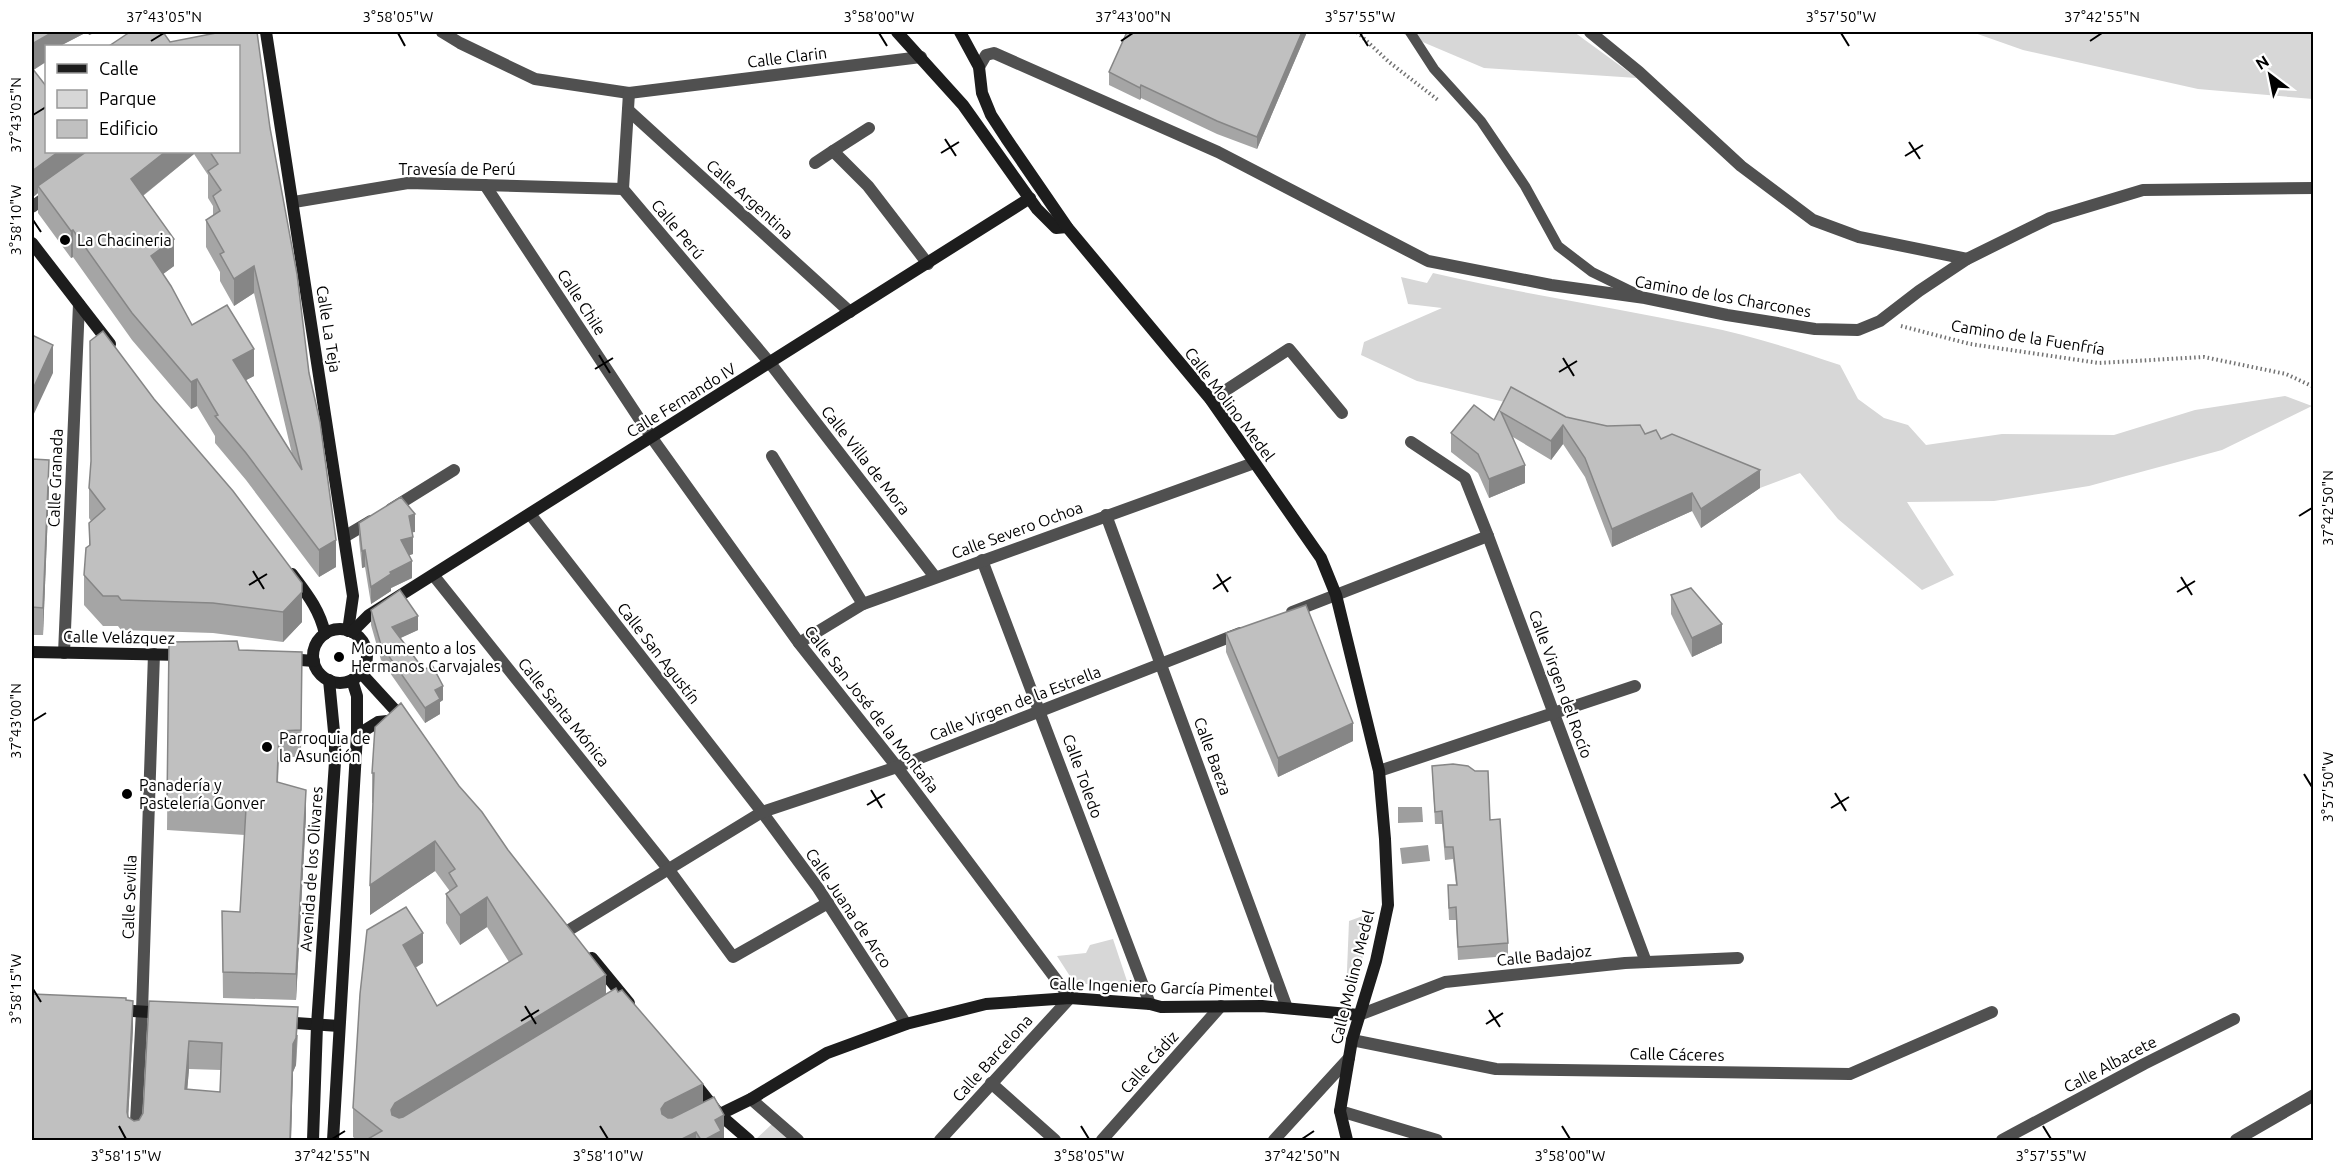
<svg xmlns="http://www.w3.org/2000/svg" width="2345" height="1172" viewBox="0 0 2345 1172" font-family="Ubuntu,sans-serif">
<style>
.green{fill:#d7d7d7}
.water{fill:#9e9e9e}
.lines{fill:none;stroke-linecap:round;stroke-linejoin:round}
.path{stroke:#727272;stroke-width:4;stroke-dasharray:1.5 3;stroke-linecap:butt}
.lane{stroke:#505050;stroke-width:10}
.street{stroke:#505050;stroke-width:12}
.secondary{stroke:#1d1d1d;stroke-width:12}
.wall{fill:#a5a5a5;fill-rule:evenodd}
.shaded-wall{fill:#868686}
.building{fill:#c0c0c0;stroke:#868686;stroke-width:1.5;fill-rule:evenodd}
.ticks{fill:none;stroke:#000;stroke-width:2}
.poi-dot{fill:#000;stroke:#fff;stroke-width:2}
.labels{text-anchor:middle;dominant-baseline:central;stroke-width:4.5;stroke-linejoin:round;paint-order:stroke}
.street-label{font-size:16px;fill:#000;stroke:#fff}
.poi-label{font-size:16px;fill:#000;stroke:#fff;text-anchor:start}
.neatline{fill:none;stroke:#000;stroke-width:2}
.ticks-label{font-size:15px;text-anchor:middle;fill:#000}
</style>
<rect width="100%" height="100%" fill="#fff"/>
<!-- green -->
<g class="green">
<path d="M1399,32H1574L1637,78L1484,68Z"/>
<path d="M1972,32H2313V99L2198,89L2023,50Z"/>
<path d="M1433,273C1522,294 1613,307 1703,326C1750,335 1795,350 1840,365L1858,399L1884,418L1908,425L1926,445L2002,434L2114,435L2195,410L2285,396L2312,406L2222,450L2089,486L1994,501L1907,502L1954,575L1922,590L1838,519L1800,473L1760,488L1513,404L1417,381L1361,355L1364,342L1442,308L1408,304L1401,277L1427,283Z"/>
<path d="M1371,913L1356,992L1346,995L1349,921Z"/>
<path d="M1113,939L1128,984H1075L1057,956L1086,953L1090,945Z"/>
<path d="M772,1124L791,1140H755Z"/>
</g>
<!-- water -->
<g class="water">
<path d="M1398,807H1422L1423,822L1398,823Z"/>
<path d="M1428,845L1430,861L1402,864L1400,848Z"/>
</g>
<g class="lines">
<!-- path -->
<g class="path">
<path d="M1357,32L1389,62L1438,100"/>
<path d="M1901,326L1970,344L2099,363L2204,357L2286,374L2314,387"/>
</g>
<!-- lane -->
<path class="lane" d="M1410,32L1434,69L1481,121L1525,186L1558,246L1592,272L1639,295"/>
<!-- street -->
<g class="street">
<path d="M442,32L460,43L535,79L629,93L921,57"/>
<path d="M1590,32L1639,72L1741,166L1813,220L1859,237L1967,259"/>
<path d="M979,67L986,55L994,53L1218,152L1428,261L1551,285L1645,298L1727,315L1815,329L1858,330L1880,321L1919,291L1967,259L2050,218L2143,190L2314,188"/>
<path d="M629,93L623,189L770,363L935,577"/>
<path d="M628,110L850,312"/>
<path d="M869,128L833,151L868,186L928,264"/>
<path d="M815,163L833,151"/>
<path d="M485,185L652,438L799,643L897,767L1070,998L940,1140"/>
<path d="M294,202L408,183L623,189"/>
<path d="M32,207L50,194"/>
<path d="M1211,400L1289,349L1342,413"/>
<path d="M1411,442L1465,478L1488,536L1646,962"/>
<path d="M772,456L863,604"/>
<path d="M391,509L454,470"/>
<path d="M530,514L762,812L818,888L906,1024"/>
<path d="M1106,515L1287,1008"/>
<path d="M344,537L371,521"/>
<path d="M982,560L1150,1004"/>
<path d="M434,576L669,870L733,957L828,903"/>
<path d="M1292,612L1488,536"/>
<path d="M799,643L863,604L1254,463"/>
<path d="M64,653L79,304"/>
<path d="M1379,771L1635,686"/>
<path d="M569,930L762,812L897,767L1240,633"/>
<path d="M1359,1015L1445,982L1625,963L1738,958"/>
<path d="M1352,1040L1496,1069L1850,1074L1992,1012"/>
<path d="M991,1083L1055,1140"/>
<path d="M751,1099L798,1140"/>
<path d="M1340,1111L1437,1140"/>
<path d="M135,1140L142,1011L154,654"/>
<path d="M1102,1140L1221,1006"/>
<path d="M1274,1140L1349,1058"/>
<path d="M2002,1140L2144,1064L2234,1019"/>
<path d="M2236,1140L2314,1095"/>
</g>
<!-- secondary -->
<g class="secondary">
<path d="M266,32L353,596L348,631"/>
<path d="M897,32L963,105L1037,209L1056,228L1067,227"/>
<path d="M960,32L979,67L982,93L991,115L1006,138L1067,227L1211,400L1321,558L1336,595L1379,771L1385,839L1388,905L1376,961L1352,1040L1340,1111L1347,1140"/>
<path d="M32,243L110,344"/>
<path d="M292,574C307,594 320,610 325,634"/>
<circle cx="340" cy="656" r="27"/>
<path d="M352,632L369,615L1030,198"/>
<path d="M32,652L183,655"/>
<path d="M288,659L314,661"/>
<path d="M361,673L405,721"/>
<path d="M357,735L378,722L397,720"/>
<path d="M592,958L629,1003"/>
<path d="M117,1010L165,1013"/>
<path d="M281,1022L339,1026"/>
<path d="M693,1081L719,1114L749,1140"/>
<path d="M708,1120L751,1099L827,1053L906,1024L986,1004L1070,998L1150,1004L1161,1007L1262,1006L1359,1015"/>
<path d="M313,1140L317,1025L335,762V742L329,680"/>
<path d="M333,1140L357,735V696L352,680"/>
</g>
</g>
<!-- wall -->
<g class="wall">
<path d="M32,32H97L89,35L87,32L60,46H46L33,70L46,152H238L170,42L210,34V32H257L270,128L309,373L336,567L319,577L246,480L215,443V436L197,406L191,409L132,340L73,257L71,258L38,213V193L32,198ZM194,154L208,175V198L213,206V216L206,220V247L220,272V281L234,306L254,293L292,454L246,380L254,376L192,325L163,274L174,266L143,196Z"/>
<path d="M1307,32L1257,149L1217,134L1141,98L1140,100L1109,85V72Z"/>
<path d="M1511,387L1566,417L1645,434L1661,439L1760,488L1701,528L1692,511L1612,547L1585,477L1563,444L1551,460L1513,437L1525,483L1489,498L1478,473L1451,452V433L1494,420Z"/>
<path d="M32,459L49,487L43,635H32Z"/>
<path d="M89,488L302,622L283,642L213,633L121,630L118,626H103L84,605V575L89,546V523L91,521L89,518Z"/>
<path d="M359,523L415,532H412L413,554L409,555L412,578L391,588V591L371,604L365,567L362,568L359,540Z"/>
<path d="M1671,595L1722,643L1692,657L1671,614Z"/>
<path d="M371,610L418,630L400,638L443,700L440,702V714L425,723L381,660L371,625Z"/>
<path d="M1226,633L1353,741L1278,777L1226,652Z"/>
<path d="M169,642L239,650L302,652L301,757H279L278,782L306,816L296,1000L223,998L222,911L240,912L245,835L167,830Z"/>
<path d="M375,727L606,994L703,1102L724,1140H357L353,1137V1108L360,994L423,963L415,968L437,1006L509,962L487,927L460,945L446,923V894L449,892V890L435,871L370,915L373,803H372V773Z"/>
<path d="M1432,766L1490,820L1508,943V956L1458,960L1456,920H1449L1448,898V885H1456L1453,859L1445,860L1442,824H1435Z"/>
<path d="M126,1000L133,1028L128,1117L134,1121L139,1120L143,1113L149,1001L298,1035L296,1065L293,1072L291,1140H32ZM189,1069L221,1070L220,1092L187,1090Z"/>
</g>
<!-- shaded-wall -->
<g class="shaded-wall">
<path d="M53,32H87L60,46H46V62L32,71V44Z"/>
<path d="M89,32H97L89,35Z"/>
<path d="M1302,32H1307L1257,149V137Z"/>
<path d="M1141,85V98L1140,100V88Z"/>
<path d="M58,152H95L38,186V193L32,198V171Z"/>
<path d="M165,152H194V154L131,205V179Z"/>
<path d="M73,230V257L71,258V231Z"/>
<path d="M174,239V266L151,283V256Z"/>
<path d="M254,266V293L234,306V279Z"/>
<path d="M53,345V373L32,418V391Z"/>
<path d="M254,349V376L233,387V360Z"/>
<path d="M197,379V406L191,409V382Z"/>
<path d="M1563,425V444L1551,460V441Z"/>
<path d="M49,460V487L43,635V608Z"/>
<path d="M1525,465V483L1489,498V479Z"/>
<path d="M1760,470V488L1701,528V509Z"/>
<path d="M1692,493V511L1612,547V529Z"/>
<path d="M415,514V532L409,533V516Z"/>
<path d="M413,537V554L401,558V540Z"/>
<path d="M336,540V567L319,577V550Z"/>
<path d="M365,550V567L362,568V551Z"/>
<path d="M412,561V578L391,588V591L371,604V587L390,572Z"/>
<path d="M302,583V622L283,642V612Z"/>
<path d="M418,616V630L392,642V627Z"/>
<path d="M1722,624V643L1692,657V638Z"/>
<path d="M443,686V700L440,702V714L425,723V708L435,690Z"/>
<path d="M1353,723V741L1278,777V758Z"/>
<path d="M306,790V816L296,1000V974Z"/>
<path d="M435,841V871L370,915V885Z"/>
<path d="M487,897V927L460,945V915Z"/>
<path d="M423,933V963L403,975V945Z"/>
<path d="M606,975V1005L391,1140V1110L395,1103Z"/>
<path d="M133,1001V1028L127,1140V1112Z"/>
<path d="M298,1007L296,1065L293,1072L291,1140H290L293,1044Z"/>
<path d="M189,1041V1069L185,1117V1089Z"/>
<path d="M703,1084V1114L661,1139V1109L665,1103Z"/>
<path d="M724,1115V1140H704L715,1120Z"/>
<path d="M696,1132V1140H680Z"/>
</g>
<!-- building -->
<g class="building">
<path d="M32,32H53L32,44Z"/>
<path d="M130,32H163L170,42L216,33L215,32H257L270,128L297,274L309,373L320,422L336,540L319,550L246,453L215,416L218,415L197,379L191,382L132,313L73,230L71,231L38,186L86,152H165L131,179L174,239L151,256L171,286L192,325L227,305L254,349L233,360L302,470L254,266L234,279L220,254L224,252L206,220L220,211L213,196L221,190L208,171L218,164L210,152H238V46H109Z"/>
<path d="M1127,32H1302L1257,137L1217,121L1141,85L1140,88L1109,72Z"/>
<path d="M32,68L46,86V152H58L32,171Z"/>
<path d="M103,331L154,399L233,491L302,583V592L283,612L213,603L121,600L118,596H103L84,575L86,548L90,545L89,523L105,509L89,488L91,461L90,341Z"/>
<path d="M32,335L53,345L32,391Z"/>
<path d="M1511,387L1566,417L1607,426L1640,425L1645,434L1656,430L1661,439L1672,434L1760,470L1701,509L1692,493L1612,529L1585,458L1563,425L1551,441L1501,412L1525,465L1489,479L1478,454L1451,433L1474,405L1494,420Z"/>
<path d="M32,459L49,460L43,608L32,607Z"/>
<path d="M401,497L415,514L409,516L413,537L401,540L412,561L390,572L391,574L371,587L365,550L362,551L359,523Z"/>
<path d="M1691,588L1722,624L1692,638L1671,595Z"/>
<path d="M400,590L418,616L392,627L424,670L432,665L443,686L435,690L440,699L425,708L381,645L371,610Z"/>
<path d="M1306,605L1353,723L1278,758L1226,633Z"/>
<path d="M237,641L239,650L302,652L301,730L279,731L277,782L306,790L296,974L223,972L222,911L240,912L246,808L167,804L169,642Z"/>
<path d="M401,703L459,786L482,812L508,850L606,975L395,1103L391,1110L392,1115L399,1118L403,1117L616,988L618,992L622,990L703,1084L665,1103L661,1109L662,1114L668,1118H672L714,1097L724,1115L715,1120L721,1131L704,1140H701L696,1132L680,1140H366L382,1131L353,1108L360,994L367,930L406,907L423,933L403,945L437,1006L522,954L487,897L460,915L446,894L457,886L449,873L455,869L435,841L370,885L374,773H372L375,727Z"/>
<path d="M1453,764L1468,766L1475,771H1488L1490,820L1500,819L1508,943L1458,947L1456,907L1449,908L1448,885H1457L1453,847H1445L1442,811L1435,812L1432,766Z"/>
<path d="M32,994L126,998V1000L133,1001L127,1112L128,1117L134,1121L139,1120L143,1113L149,1001L298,1007L296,1038L293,1044L290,1140H32ZM189,1041L222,1043L220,1092L185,1089Z"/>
</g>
<!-- ticks -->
<path class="ticks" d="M398,33L405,46M879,33L887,46M1360,33L1368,46M1841,33L1849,46M151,41L164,33M1121,41L1133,33M2090,41L2102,33M33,115L46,107M945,139L956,156M1909,142L1920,159M941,153L959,142M1905,156L1923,145M33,220L41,232M599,355L610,373M1563,358L1574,376M595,369L613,358M1559,372L1577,361M2299,516L2312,508M253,571L264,589M1217,574L1228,592M2181,577L2192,595M249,585L267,574M1213,589L1231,577M2177,592L2195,581M33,721L46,713M2304,774L2312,787M871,790L882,808M1835,793L1846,811M867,805L885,794M1831,808L1849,797M33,989L41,1002M525,1006L536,1024M1489,1010L1500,1027M521,1021L539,1010M1486,1024L1503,1013M119,1126L126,1139M600,1126L608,1139M1081,1126L1089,1139M1562,1126L1570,1139M2043,1126L2051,1139M332,1139L345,1131M1302,1139L1314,1131"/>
<!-- markers -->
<g class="poi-dot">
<circle cx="65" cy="240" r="6"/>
<circle cx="339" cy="657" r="6"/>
<circle cx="267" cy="747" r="6"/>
<circle cx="127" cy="794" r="6"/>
</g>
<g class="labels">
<!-- street labels -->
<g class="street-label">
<text transform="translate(787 57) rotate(-7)">Calle Clarin</text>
<text x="457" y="169">Travesía de Perú</text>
<text transform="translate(750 199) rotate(42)">Calle Argentina</text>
<text transform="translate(678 229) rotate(50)">Calle Perú</text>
<text transform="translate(1723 296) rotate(10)">Camino de los Charcones</text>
<text transform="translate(582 302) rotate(57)">Calle Chile</text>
<text transform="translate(329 329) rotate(81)">Calle La Teja</text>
<text transform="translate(2028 337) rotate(9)">Camino de la Fuenfría</text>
<text transform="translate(681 400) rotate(-32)">Calle Fernando IV</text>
<text transform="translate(1230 404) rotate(53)">Calle Molino Medel</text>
<text transform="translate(866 460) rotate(52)">Calle Villa de Mora</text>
<text transform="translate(55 478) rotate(-88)">Calle Granada</text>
<text transform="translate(1017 530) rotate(-20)">Calle Severo Ochoa</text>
<text transform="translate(119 637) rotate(1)">Calle Velázquez</text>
<text transform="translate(659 653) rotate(52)">Calle San Agustín</text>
<text transform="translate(1561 684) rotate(70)">Calle Virgen del Rocío</text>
<text transform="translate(1015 703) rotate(-21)">Calle Virgen de la Estrella</text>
<text transform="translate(872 709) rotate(52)">Calle San José de la Montaña</text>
<text transform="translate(564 712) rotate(51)">Calle Santa Mónica</text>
<text transform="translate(1213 756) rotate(70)">Calle Baeza</text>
<text transform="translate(1083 776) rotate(70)">Calle Toledo</text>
<text transform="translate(311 869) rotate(-86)">Avenida de los Olivares</text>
<text transform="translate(129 897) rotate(-88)">Calle Sevilla</text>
<text transform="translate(849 908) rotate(56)">Calle Juana de Arco</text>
<text transform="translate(1544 955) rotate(-6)">Calle Badajoz</text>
<text transform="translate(1352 977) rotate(-76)">Calle Molino Medel</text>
<text transform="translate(1161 987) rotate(2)">Calle Ingeniero García Pimentel</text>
<text transform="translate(1677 1054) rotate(1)">Calle Cáceres</text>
<text transform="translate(992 1058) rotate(-48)">Calle Barcelona</text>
<text transform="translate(1149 1062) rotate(-48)">Calle Cádiz</text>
<text transform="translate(2110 1064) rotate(-28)">Calle Albacete</text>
</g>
<!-- poi labels -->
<g class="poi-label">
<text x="77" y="240">La Chacineria</text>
<text x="351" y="648">Monumento a los<tspan x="351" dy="18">Hermanos Carvajales</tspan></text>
<text x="279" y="738">Parroquia de<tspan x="279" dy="18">la Asunción</tspan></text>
<text x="139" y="785">Panadería y<tspan x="139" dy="18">Pastelería Gonver</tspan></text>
</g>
</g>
<!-- border -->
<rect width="2345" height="1172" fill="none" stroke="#ffffff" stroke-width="66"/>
<!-- legend -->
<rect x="45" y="45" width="195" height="108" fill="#ffffff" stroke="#999999" stroke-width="1.5"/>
<rect x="57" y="64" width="30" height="9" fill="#1d1d1d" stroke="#999999" stroke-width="1.5"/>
<text x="99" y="75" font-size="18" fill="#000000">Calle</text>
<rect x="57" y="90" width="30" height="18" fill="#d7d7d7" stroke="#999999" stroke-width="1.5"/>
<text x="99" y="105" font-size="18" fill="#000000">Parque</text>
<rect x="57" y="120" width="30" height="18" fill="#c0c0c0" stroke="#999999" stroke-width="1.5"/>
<text x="99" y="135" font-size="18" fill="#000000">Edificio</text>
<!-- north arrow -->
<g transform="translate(2270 75) rotate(328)" stroke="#ffffff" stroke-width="4.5" paint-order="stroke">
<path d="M0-4.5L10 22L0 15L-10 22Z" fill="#000000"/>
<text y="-9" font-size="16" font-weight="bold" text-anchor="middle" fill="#000000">N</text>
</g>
<rect x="33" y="33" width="2279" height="1106" class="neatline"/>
<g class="ticks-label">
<text x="164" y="22">37°43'05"N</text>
<text x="398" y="22">3°58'05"W</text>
<text x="879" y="22">3°58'00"W</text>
<text x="1133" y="22">37°43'00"N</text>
<text x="1360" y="22">3°57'55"W</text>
<text x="1841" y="22">3°57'50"W</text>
<text x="2102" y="22">37°42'55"N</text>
<text transform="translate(16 115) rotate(-90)" y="5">37°43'05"N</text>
<text transform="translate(16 220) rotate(-90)" y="5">3°58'10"W</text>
<text transform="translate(2328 508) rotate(-90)" y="5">37°42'50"N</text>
<text transform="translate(16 721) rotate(-90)" y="5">37°43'00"N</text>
<text transform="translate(2328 787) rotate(-90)" y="5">3°57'50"W</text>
<text transform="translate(16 989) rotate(-90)" y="5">3°58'15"W</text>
<text x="126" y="1161">3°58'15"W</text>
<text x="332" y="1161">37°42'55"N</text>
<text x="608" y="1161">3°58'10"W</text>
<text x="1089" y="1161">3°58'05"W</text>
<text x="1302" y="1161">37°42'50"N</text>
<text x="1570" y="1161">3°58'00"W</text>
<text x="2051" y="1161">3°57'55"W</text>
</g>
</svg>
